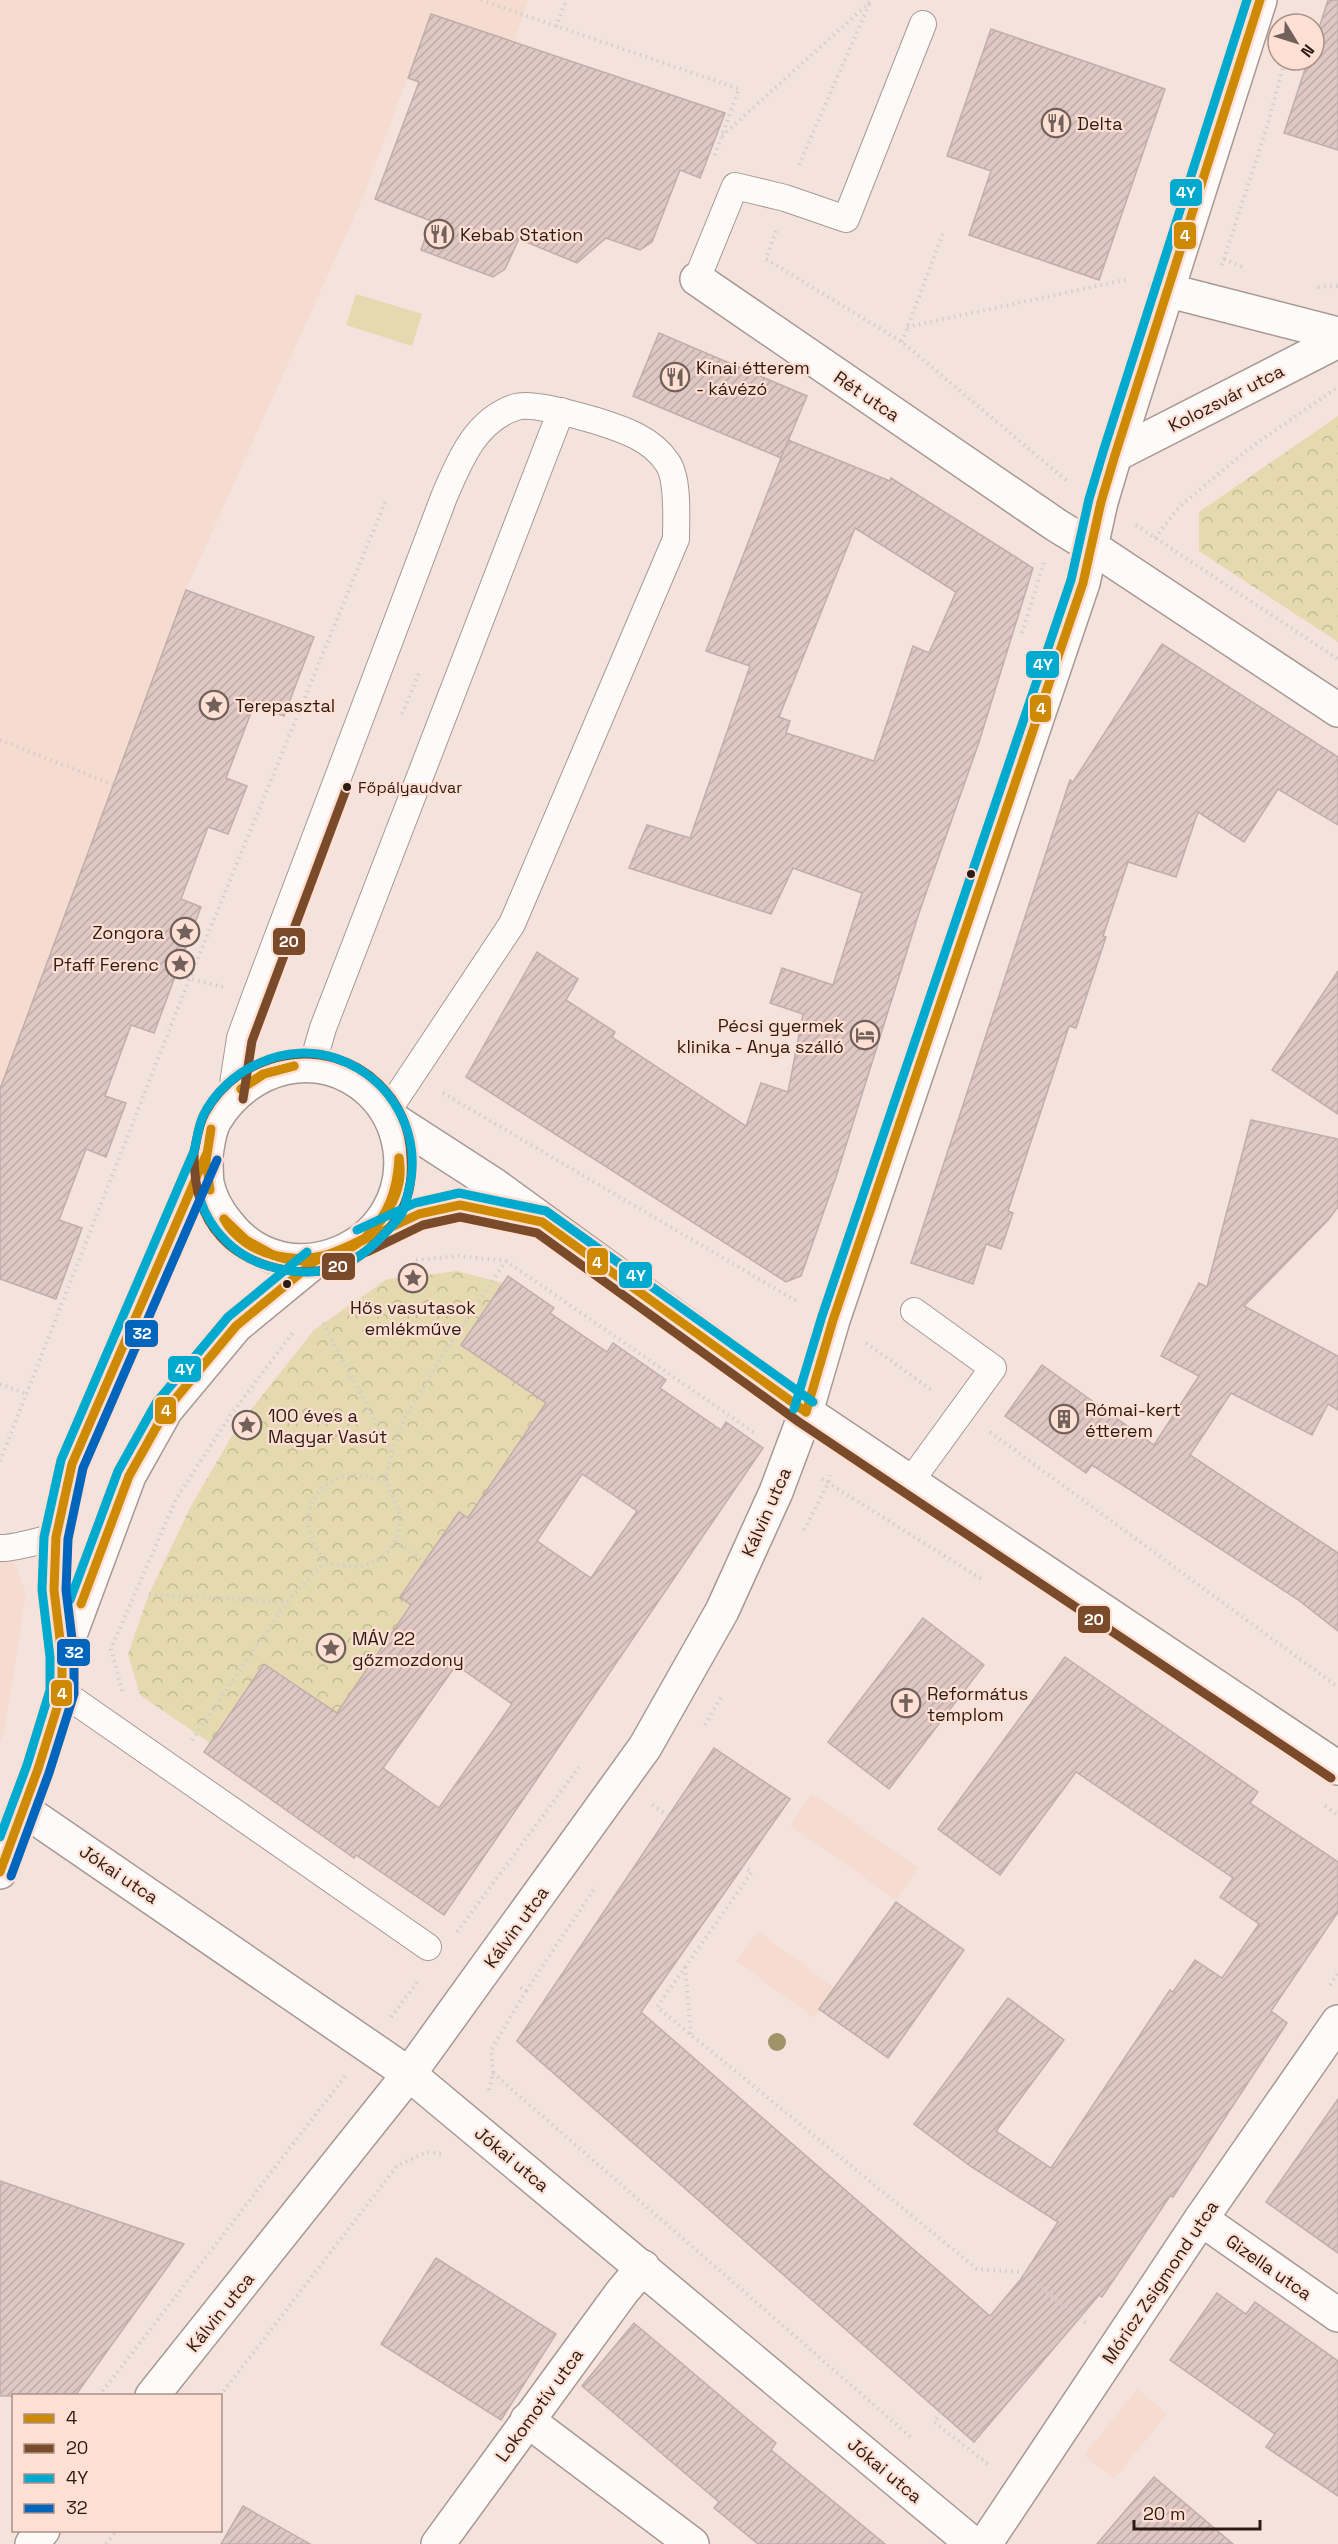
<svg xmlns="http://www.w3.org/2000/svg" width="1338" height="2544" viewBox="0 0 1338 2544" font-family="'Space Grotesk',sans-serif">
<style>
.built{fill:#f6dbd0}
.park{fill:url(#park-crowns)}
.garden{fill:#e4d9af}
.building{fill:url(#building-hatch);stroke:#bfaeaa;stroke-width:1.5;fill-rule:evenodd}
.lines{fill:none;stroke-linecap:round;stroke-linejoin:round}
.service-casing{stroke:#a89892;stroke-width:28}
.minor-casing{stroke:#a89892;stroke-width:36}
.tertiary-casing{stroke:#a89892;stroke-width:36}
.path{stroke:#d3cecb;stroke-width:4;stroke-dasharray:1.5 4.5;stroke-linecap:butt}
.service{stroke:#fdfbfa;stroke-width:26}
.minor{stroke:#fdfbfa;stroke-width:33}
.tertiary{stroke:#fdfbfa;stroke-width:33}
.bus-1-casing{stroke:#fedfd3;stroke-width:14}
.bus-2-casing{stroke:#fedfd3;stroke-width:14}
.bus-3-casing{stroke:#fedfd3;stroke-width:14}
.bus-4-casing{stroke:#fedfd3;stroke-width:14}
.bus-1{stroke:#ce8a04;stroke-width:9}
.bus-2{stroke:#7a4b2a;stroke-width:9}
.bus-3{stroke:#00a9ce;stroke-width:9}
.bus-4{stroke:#0065bd;stroke-width:9}
.tree{fill:#9f9367}
.bus-dot{fill:#2c1b13;stroke:#fedfd3;stroke-width:2}
.labels{text-anchor:middle;dominant-baseline:central;stroke-width:4.5;stroke-linejoin:round;paint-order:stroke}
.bus-label{font-size:16px;fill:#2c1b13;stroke:#fedfd3;text-anchor:start}
.poi-label{font-size:18px;fill:#2c1b13;stroke:#fedfd3;text-anchor:start}
.street-label{font-size:18px;fill:#2c1b13;stroke:#fedfd3}
.line-badge{stroke:#fedfd3;stroke-width:2}
.badge-label{font-size:16px;text-anchor:middle;font-weight:bold;fill:#fff}
</style>
<defs>
<pattern id="park-crowns" width="20" height="18" patternUnits="userSpaceOnUse" patternTransform="scale(1.5)"><rect width="20" height="18" fill="#e4d9af"/><path d="M2 6a3 3 0 1 1 6 0M12 15a3 3 0 1 1 6 0" fill="none" stroke="#c4ba96"/></pattern>
<pattern id="building-hatch" width="6" height="6" patternUnits="userSpaceOnUse" patternTransform="scale(1.5)"><rect width="6" height="6" fill="#dfc8c4"/><path d="M-1 1l2-2M0 6l6-6M5 7l2-2" fill="none" stroke="#c0aba8"/></pattern>
</defs>
<rect width="100%" height="100%" fill="#f4e3dd"/>
<!-- built -->
<g class="built">
<path d="M0,0H529L513,42L431,14L364,195L186,590L0,1089Z"/>
<path d="M0,1542L10,1549L26,1594L5,1728L0,1742Z"/>
<path d="M812,1793L918,1868L896,1900L790,1825Z"/>
<path d="M758,1931L835,1988L814,2018L736,1961Z"/>
<path d="M1137,2389L1167,2414L1114,2479L1084,2455Z"/>
</g>
<!-- park -->
<g class="park">
<path d="M1338,416V642L1199,551V512Z"/>
<path d="M457,1271L503,1283L461,1345L550,1398L468,1518L459,1512L401,1597L411,1605L330,1723L305,1692L264,1664L210,1743L140,1695L128,1654L149,1594L191,1506L233,1434L245,1442L260,1419L249,1412L314,1330L387,1279L406,1277L408,1284L420,1283L419,1276Z"/>
</g>
<!-- garden -->
<path class="garden" d="M356,294L422,314L412,346L346,325Z"/>
<!-- building -->
<g class="building">
<path d="M1328,0H1338V150L1284,133L1308,60H1314V43Z"/>
<path d="M431,14L725,113L700,178L680,170L652,242L640,250L606,238L577,263L519,239L505,269L493,277L421,250L431,221L375,199L419,82L408,78Z"/>
<path d="M991,29L1165,89L1099,280L969,235L991,171L947,156Z"/>
<path d="M659,333L807,396L781,458L633,396Z"/>
<path d="M788,440L890,481L891,478L1033,568L979,742L919,913L836,1177L801,1276L786,1282L466,1077L537,952L578,979L566,1000L615,1032L612,1037L746,1126L761,1083L788,1092L803,1014L770,1003L782,968L833,985L862,893L793,868L771,914L629,868L647,825L690,838L750,666L706,651ZM855,528L956,592L929,653L913,646L874,761L786,733L790,721L779,717Z"/>
<path d="M186,590L314,637L284,716L254,705L226,778L247,786L228,834L208,827L181,899L201,907L154,1033L131,1025L105,1096L126,1103L106,1157L86,1149L59,1220L82,1228L56,1299L0,1279V1089Z"/>
<path d="M1162,644L1338,757V825L1278,789L1244,842L1198,812L1176,877L1128,862L1103,936L1106,937L1076,1028L1069,1026L1008,1211L1013,1213L1001,1249L986,1244L973,1284L911,1263L1070,780L1073,782Z"/>
<path d="M1338,971V1114L1272,1070Z"/>
<path d="M1251,1120L1338,1139V1207L1328,1220L1244,1306L1338,1356V1410L1328,1404L1312,1435L1231,1393L1190,1455L1338,1553V1631L1297,1599L1092,1465L1086,1473L1005,1416L1042,1365L1154,1445L1199,1376L1161,1356L1199,1283L1207,1287Z"/>
<path d="M508,1276L554,1308L550,1313L607,1352L613,1343L666,1380L660,1388L721,1430L726,1422L763,1448L444,1915L356,1855L354,1858L204,1752L264,1664L337,1713L411,1605L400,1597L459,1512L468,1518L546,1403L461,1345ZM582,1474L637,1511L591,1578L537,1541ZM456,1665L512,1704L439,1808L383,1768Z"/>
<path d="M923,1618L984,1665L889,1789L828,1742Z"/>
<path d="M1065,1657L1258,1792L1250,1803L1338,1862V1912L1271,2011L1287,2023L1173,2197L1170,2196L1102,2297L1099,2295L974,2442L517,2041L714,1748L790,1799L641,2012L990,2316L1021,2279L1058,2222L970,2166L914,2124L1008,1998L1064,2040L996,2131L1051,2168L1170,1990L1173,1992L1195,1960L1222,1978L1259,1924L1220,1897L1233,1878L1076,1772L1000,1875L938,1829Z"/>
<path d="M896,1902L964,1950L888,2058L819,2009Z"/>
<path d="M1338,2099V2253L1266,2202Z"/>
<path d="M0,2181L184,2244L75,2396H0Z"/>
<path d="M436,2258L556,2334L501,2420L381,2344Z"/>
<path d="M1217,2293L1246,2314L1255,2302L1338,2361V2496L1266,2447L1275,2434L1170,2360Z"/>
<path d="M634,2323L776,2443L771,2450L885,2544H758L714,2508L719,2502L582,2386Z"/>
<path d="M1154,2477L1233,2544H1097Z"/>
<path d="M243,2506L310,2544H221Z"/>
</g>
<g class="lines">
<!-- service casing -->
<g class="service-casing">
<g id="service">
<path d="M697,279L735,186L785,198L846,219L923,24"/>
<path d="M312,1066L323,1028L561,411"/>
<path d="M231,1097L240,1038L256,994L444,497C459,462 475,420 516,407C532,402 579,416 597,421C622,429 651,438 667,462C679,478 676,519 676,539L512,924L387,1112"/>
<path d="M910,1482L993,1368L914,1311"/>
<path d="M0,1548C14,1549 40,1540 56,1537"/>
<path d="M62,1692L428,1947"/>
</g>
</g>
<!-- minor casing -->
<g class="minor-casing">
<g id="minor">
<path d="M697,279L1056,525L1092,547L1338,710"/>
<path d="M1166,290L1338,334"/>
<path d="M1115,455L1338,341"/>
<path d="M391,1118L493,1184L806,1412"/>
<path d="M369,1238L419,1214L460,1205L535,1220"/>
<path d="M64,1651L129,1476L166,1410L236,1326L315,1261"/>
<path d="M24,1810L409,2074L973,2544"/>
<path d="M0,1872L38,1769L62,1692V1656L54,1590L56,1537L72,1464L206,1155C208,1144 209,1130 215,1120C248,1065 319,1045 370,1091C387,1107 397,1128 400,1150C412,1247 287,1302 227,1223C218,1212 210,1197 207,1183C206,1174 206,1164 206,1155"/>
<path d="M1201,2219L1338,2315"/>
<path d="M527,2420L692,2544"/>
<path d="M438,2544L622,2292L643,2267"/>
<path d="M985,2544L1201,2219L1338,2022"/>
</g>
</g>
<!-- tertiary casing -->
<g class="tertiary-casing">
<g id="tertiary">
<path d="M806,1412L1338,1768"/>
<path d="M152,2396L409,2074L645,1747L722,1611L776,1492L806,1412L833,1320L1083,583L1101,502L1115,455L1260,0"/>
<path d="M32,2544L43,2530"/>
</g>
</g>
<!-- path -->
<g class="path">
<path d="M481,0L739,89L714,157"/>
<path d="M556,27L566,0"/>
<path d="M722,136L870,2"/>
<path d="M799,165L871,0"/>
<path d="M776,231L766,259L902,342L1067,481"/>
<path d="M1224,259L1245,268"/>
<path d="M1222,265L1266,130L1285,60"/>
<path d="M1318,287L1338,286"/>
<path d="M907,327L1129,279"/>
<path d="M902,342L943,233"/>
<path d="M1136,525L1338,659"/>
<path d="M1155,538L1179,507L1247,450L1338,387"/>
<path d="M1022,633L1044,562"/>
<path d="M402,714L420,671"/>
<path d="M0,740L114,785"/>
<path d="M175,975L223,987"/>
<path d="M443,1093L798,1302"/>
<path d="M416,1260L459,1256L506,1261L756,1434"/>
<path d="M323,1323L392,1452"/>
<path d="M866,1343L933,1391"/>
<path d="M0,1384L26,1394"/>
<path d="M990,1432L1338,1687"/>
<path d="M0,1461L189,980L386,500"/>
<path d="M822,1479L983,1580"/>
<path d="M385,1480C374,1478 363,1475 353,1475C324,1475 301,1506 310,1533C313,1543 319,1553 324,1563L357,1567L372,1563L386,1554L395,1541L400,1526L399,1510L385,1480L392,1452L405,1417L449,1345L506,1261"/>
<path d="M804,1530L828,1483L830,1475"/>
<path d="M395,1541L424,1562"/>
<path d="M149,1594L287,1602"/>
<path d="M122,1691L111,1649L176,1499L230,1416L294,1331"/>
<path d="M705,1725L722,1695"/>
<path d="M192,1740L287,1602L324,1563"/>
<path d="M652,1805L669,1816"/>
<path d="M1325,1806L1338,1815"/>
<path d="M743,1866L752,1872L657,2007L977,2269L1021,2272L1086,2323"/>
<path d="M457,1932L579,1767"/>
<path d="M685,1967L691,2035"/>
<path d="M1330,1985L1338,1973"/>
<path d="M526,1991L596,1886"/>
<path d="M391,2017L419,1980"/>
<path d="M493,2073L913,2439"/>
<path d="M489,2090L493,2073L491,2050L526,1991L520,1987"/>
<path d="M99,2396L346,2075"/>
<path d="M220,2396L397,2166L426,2152L443,2154"/>
<path d="M941,2413L934,2422L990,2466"/>
<path d="M106,2544L117,2530"/>
</g>
<!-- service -->
<use href="#service" class="service"/>
<!-- minor -->
<use href="#minor" class="minor"/>
<!-- tertiary -->
<use href="#tertiary" class="tertiary"/>
<!-- bus-1 casing -->
<g class="bus-1-casing">
<g id="bus-1">
<path d="M241,1089L263,1074L294,1066"/>
<path d="M241,1089L264,1074L294,1066"/>
<path d="M210,1190L206,1161L211,1129"/>
<path d="M224,1219L246,1240L273,1255"/>
<path d="M224,1219C233,1237 255,1251 273,1255"/>
<path d="M365,1238C389,1214 397,1191 399,1158"/>
<path d="M365,1238C387,1218 405,1189 399,1158"/>
<path d="M362,1241L419,1214L460,1205L542,1222L806,1412"/>
<path d="M273,1255C311,1264 332,1255 365,1238"/>
<path d="M273,1255C305,1268 339,1259 365,1238"/>
<path d="M806,1412L833,1320L1083,583L1101,502L1115,455L1260,0"/>
<path d="M81,1604L129,1476L166,1410L236,1326L315,1261"/>
<path d="M0,1872L38,1769L62,1692V1656L54,1590L56,1537L72,1464L206,1155"/>
</g>
</g>
<!-- bus-2 casing -->
<g class="bus-2-casing">
<g id="bus-2">
<path d="M243,1099L252,1041L347,787"/>
<path d="M194,1155C194,1183 200,1214 220,1236C232,1250 251,1261 269,1266C316,1280 355,1269 387,1231C407,1208 413,1187 411,1157C410,1129 399,1103 379,1084C327,1033 239,1050 205,1113C198,1126 197,1139 194,1153"/>
<path d="M367,1252L423,1225L460,1217L537,1233L799,1422L1331,1778"/>
</g>
</g>
<!-- bus-3 casing -->
<g class="bus-3-casing">
<g id="bus-3">
<path d="M357,1230L415,1203L459,1193L546,1211L813,1402"/>
<path d="M794,1409L822,1316L1071,580L1089,499L1103,452L1247,0"/>
<path d="M70,1600L118,1471L156,1403L228,1317L307,1252"/>
<path d="M0,1837L27,1765L50,1690V1657L42,1590L44,1537L61,1460L194,1151C197,1140 198,1127 203,1116C226,1069 287,1040 338,1059C393,1079 424,1136 408,1193C406,1200 405,1209 401,1215C397,1221 391,1227 386,1232C353,1270 316,1280 268,1266C237,1257 210,1231 200,1199"/>
</g>
</g>
<!-- bus-4 casing -->
<g class="bus-4-casing">
<path id="bus-4" d="M11,1876L49,1773L74,1694V1655L66,1590L68,1539L83,1468L217,1160"/>
</g>
<!-- bus-1 -->
<use href="#bus-1" class="bus-1"/>
<!-- bus-2 -->
<use href="#bus-2" class="bus-2"/>
<!-- bus-3 -->
<use href="#bus-3" class="bus-3"/>
<!-- bus-4 -->
<use href="#bus-4" class="bus-4"/>
</g>
<!-- trees -->
<circle class="tree" cx="777" cy="2042" r="9"/>
<!-- icons -->
<defs>
<g id="restaurant-ring" transform="scale(1.5)"><circle r="9.5" fill="#fedfd3" stroke="#72615a" stroke-width="1.5"/><path d="M-5-6h1v4h1v-4h1v4h1v-4h1v5L-1.5 .5V6h-2V.5L-5-1ZM5-6V6H3V1.5H1.5Q1.5-4 5-6Z" fill="#72615a"/></g>
<g id="sight-ring" transform="scale(1.5)"><circle r="9.5" fill="#fedfd3" stroke="#72615a" stroke-width="1.5"/><path d="M0-6L1.8-2.2L6-1.7L2.9 1.2L3.7 5.4L0 3.3L-3.7 5.4L-2.9 1.2L-6-1.7L-1.8-2.2Z" fill="#72615a"/></g>
<g id="hotel-ring" transform="scale(1.5)"><circle r="9.5" fill="#fedfd3" stroke="#72615a" stroke-width="1.5"/><path d="M-6-4.5h1.5V1H6V5H4.5V3h-9V5H-6ZM-4 0a1.8 1.8 0 1 1 3.6 0ZM.5 0V-2.5h3Q6-2.5 6 0Z" fill="#72615a"/></g>
<g id="building-ring" transform="scale(1.5)"><circle r="9.5" fill="#fedfd3" stroke="#72615a" stroke-width="1.5"/><path d="M-4-6H4V6H1V3H-1V6H-4ZM-2.5-4.3h1.7v1.8h-1.7ZM.8-4.3h1.7v1.8H.8ZM-2.5-1h1.7V.8h-1.7ZM.8-1h1.7V.8H.8Z" fill="#72615a"/></g>
<g id="church-ring" transform="scale(1.5)"><circle r="9.5" fill="#fedfd3" stroke="#72615a" stroke-width="1.5"/><path d="M-1.2-6h2.4v3.5h3.3v2.4h-3.3V6h-2.4V-.1h-3.3v-2.4h3.3Z" fill="#72615a"/></g>
</defs>
<g fill-rule="evenodd">
<use href="#restaurant-ring" x="1056" y="123"/>
<use href="#restaurant-ring" x="439" y="234"/>
<use href="#restaurant-ring" x="675" y="377"/>
<use href="#sight-ring" x="214" y="705"/>
<use href="#sight-ring" x="185" y="932"/>
<use href="#sight-ring" x="180" y="964"/>
<use href="#hotel-ring" x="865" y="1035"/>
<use href="#sight-ring" x="413" y="1278"/>
<use href="#building-ring" x="1064" y="1419"/>
<use href="#sight-ring" x="247" y="1425"/>
<use href="#sight-ring" x="331" y="1648"/>
<use href="#church-ring" x="906" y="1703"/>
</g>
<!-- markers -->
<g class="bus-dot">
<circle cx="347" cy="787" r="5"/>
<circle cx="971" cy="874" r="5"/>
<circle cx="287" cy="1284" r="5"/>
</g>
<g class="labels">
<!-- bus labels -->
<g class="bus-label">
<text x="358" y="787">Főpályaudvar</text>
</g>
<!-- poi labels -->
<g class="poi-label">
<text x="1077" y="123">Delta</text>
<text x="460" y="234">Kebab Station</text>
<text x="696" y="367">Kínai étterem<tspan x="696" dy="21">- kávézó</tspan></text>
<text x="235" y="705">Terepasztal</text>
<text x="164" y="932" text-anchor="end">Zongora</text>
<text x="159" y="964" text-anchor="end">Pfaff Ferenc</text>
<text x="844" y="1025" text-anchor="end">Pécsi gyermek<tspan x="844" dy="21">klinika - Anya szálló</tspan></text>
<text x="413" y="1307" text-anchor="middle">Hős vasutasok<tspan x="413" dy="21">emlékműve</tspan></text>
<text x="1085" y="1409">Római-kert<tspan x="1085" dy="21">étterem</tspan></text>
<text x="268" y="1415">100 éves a<tspan x="268" dy="21">Magyar Vasút</tspan></text>
<text x="352" y="1638">MÁV 22<tspan x="352" dy="21">gőzmozdony</tspan></text>
<text x="927" y="1693">Református<tspan x="927" dy="21">templom</tspan></text>
</g>
<!-- street labels -->
<g class="street-label">
<text transform="translate(867 396) rotate(34)">Rét utca</text>
<text transform="translate(1226 398) rotate(-27)">Kolozsvár utca</text>
<text transform="translate(766 1512) rotate(-66)">Kálvin utca</text>
<text transform="translate(119 1874) rotate(34)">Jókai utca</text>
<text transform="translate(516 1927) rotate(-54)">Kálvin utca</text>
<text transform="translate(512 2159) rotate(40)">Jókai utca</text>
<text transform="translate(1269 2267) rotate(35)">Gizella utca</text>
<text transform="translate(1160 2282) rotate(-56)">Móricz Zsigmond utca</text>
<text transform="translate(220 2312) rotate(-51)">Kálvin utca</text>
<text transform="translate(539 2405) rotate(-54)">Lokomotív utca</text>
<text transform="translate(885 2470) rotate(40)">Jókai utca</text>
</g>
</g>
<g class="line-badge">
<rect x="1169" y="178" width="34" height="29" rx="6" fill="#00a9ce"/>
<rect x="1173" y="221" width="24" height="29" rx="6" fill="#ce8a04"/>
<rect x="1025" y="650" width="35" height="29" rx="6" fill="#00a9ce"/>
<rect x="1029" y="694" width="23" height="29" rx="6" fill="#ce8a04"/>
<rect x="272" y="927" width="34" height="29" rx="6" fill="#7a4b2a"/>
<rect x="586" y="1247" width="23" height="29" rx="6" fill="#ce8a04"/>
<rect x="321" y="1252" width="35" height="29" rx="6" fill="#7a4b2a"/>
<rect x="618" y="1261" width="35" height="28" rx="6" fill="#00a9ce"/>
<rect x="124" y="1319" width="35" height="29" rx="6" fill="#0065bd"/>
<rect x="167" y="1355" width="35" height="28" rx="6" fill="#00a9ce"/>
<rect x="154" y="1396" width="23" height="29" rx="6" fill="#ce8a04"/>
<rect x="1077" y="1605" width="34" height="29" rx="6" fill="#7a4b2a"/>
<rect x="56" y="1638" width="35" height="29" rx="6" fill="#0065bd"/>
<rect x="50" y="1679" width="23" height="28" rx="6" fill="#ce8a04"/>
</g>
<g class="badge-label">
<text x="1186" y="198">4Y</text>
<text x="1185" y="241">4</text>
<text x="1043" y="670">4Y</text>
<text x="1041" y="714">4</text>
<text x="289" y="947">20</text>
<text x="597" y="1268">4</text>
<text x="338" y="1272">20</text>
<text x="636" y="1281">4Y</text>
<text x="142" y="1339">32</text>
<text x="185" y="1375">4Y</text>
<text x="166" y="1416">4</text>
<text x="1094" y="1625">20</text>
<text x="74" y="1658">32</text>
<text x="62" y="1699">4</text>
</g>
<!-- legend -->
<rect x="12" y="2394" width="210" height="138" fill="#fedfd3" stroke="#aa9186" stroke-width="1.5"/>
<rect x="24" y="2414" width="30" height="9" fill="#ce8a04" stroke="#aa9186" stroke-width="1.5"/>
<text x="66" y="2424" font-size="18" fill="#2c1b13">4</text>
<rect x="24" y="2444" width="30" height="9" fill="#7a4b2a" stroke="#aa9186" stroke-width="1.5"/>
<text x="66" y="2454" font-size="18" fill="#2c1b13">20</text>
<rect x="24" y="2474" width="30" height="9" fill="#00a9ce" stroke="#aa9186" stroke-width="1.5"/>
<text x="66" y="2484" font-size="18" fill="#2c1b13">4Y</text>
<rect x="24" y="2504" width="30" height="9" fill="#0065bd" stroke="#aa9186" stroke-width="1.5"/>
<text x="66" y="2514" font-size="18" fill="#2c1b13">32</text>
<!-- north arrow -->
<g transform="translate(1296 42) rotate(128)"><circle r="28" fill="#fedfd3" stroke="#aa9186" stroke-width="1.5"/>
<path d="M0-4.5L10 22L0 15L-10 22Z" fill="#72615a"/>
<text y="-9" font-size="16" font-weight="bold" text-anchor="middle" fill="#2c1b13">N</text>
</g>
<!-- scale -->
<path d="M1134 2520v9h126v-9" fill="none" stroke="#2c1b13" stroke-width="3"/>
<text x="1143" y="2520" font-size="18" fill="#2c1b13" stroke="#fedfd3" stroke-width="4.5" paint-order="stroke">20 m</text>
</svg>
